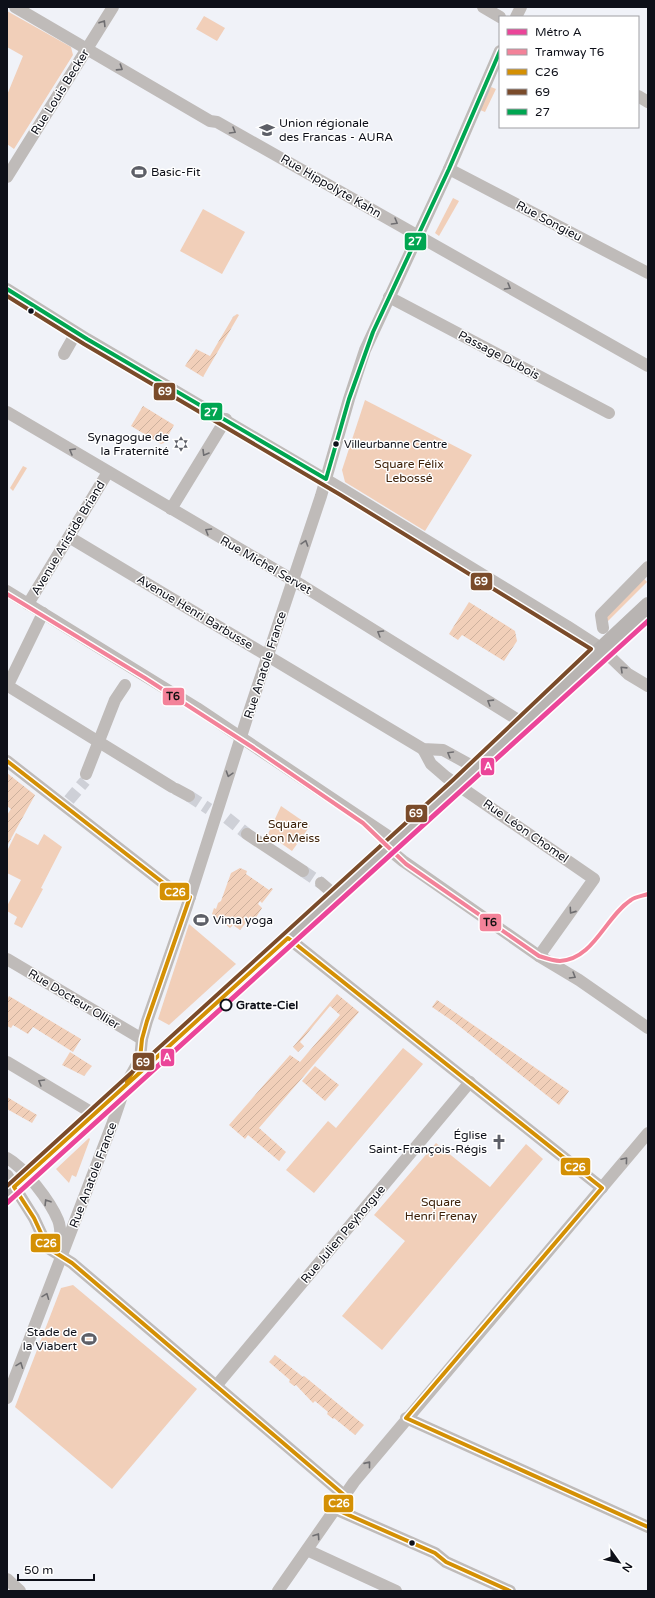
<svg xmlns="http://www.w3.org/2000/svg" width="655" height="1598" viewBox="0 0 655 1598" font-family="'Varela Round',sans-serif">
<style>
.green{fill:#f1cfb9}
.garden{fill:url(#garden-furrows)}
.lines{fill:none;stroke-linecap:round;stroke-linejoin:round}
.minor-tunnel{stroke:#ced0d7;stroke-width:12;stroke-dasharray:12 6;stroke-linecap:butt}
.minor{stroke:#bfbbb9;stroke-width:12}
.major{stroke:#b8b4b2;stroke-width:16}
.bus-1-casing{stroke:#fff;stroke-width:7}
.bus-2-casing{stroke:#fff;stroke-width:7}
.bus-3-casing{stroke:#fff;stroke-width:7}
.bus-1{stroke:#d49004;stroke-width:4}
.bus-2{stroke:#7a4b2a;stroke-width:4}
.bus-3{stroke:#00a651;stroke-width:4}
.tram-1-casing{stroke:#fff;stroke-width:7}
.tram-1{stroke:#f38299;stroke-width:4}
.metro-1-casing{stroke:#fff;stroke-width:8}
.metro-1{stroke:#eb4599;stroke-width:5}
.oneway{stroke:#6f6e71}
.bus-dot{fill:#0e1019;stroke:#fff;stroke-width:1.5}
.stop-dot{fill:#fff;stroke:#0e1019;stroke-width:2}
.labels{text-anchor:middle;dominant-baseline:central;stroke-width:3;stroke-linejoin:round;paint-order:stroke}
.bus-label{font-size:11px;fill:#0e1019;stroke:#fff;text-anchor:start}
.street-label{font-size:12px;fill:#0e1019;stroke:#fff}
.poi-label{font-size:12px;fill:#0e1019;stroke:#fff;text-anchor:start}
.park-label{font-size:12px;fill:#3e220a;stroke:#fff}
.stop-label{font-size:12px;font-weight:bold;fill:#0e1019;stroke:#fff;text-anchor:start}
.line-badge{stroke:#fff;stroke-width:1.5}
.badge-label{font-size:11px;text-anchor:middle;font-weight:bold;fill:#fff}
.pale-badge-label{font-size:11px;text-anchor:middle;font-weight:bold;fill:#111}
</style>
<defs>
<pattern id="garden-furrows" width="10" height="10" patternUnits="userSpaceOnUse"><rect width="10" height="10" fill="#f1cfb9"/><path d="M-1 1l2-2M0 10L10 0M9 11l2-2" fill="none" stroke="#cdb19e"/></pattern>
</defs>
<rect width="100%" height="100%" fill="#f0f2f8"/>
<!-- green -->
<g class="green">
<path d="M7,11L71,47L73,55L14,149L7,144V95L23,56L7,47Z"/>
<path d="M204,16L225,28L217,41L196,29Z"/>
<path d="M491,87L496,89L485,112L480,110Z"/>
<path d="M453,198L459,201L439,236L435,233Z"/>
<path d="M203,209L245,232L222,274L180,251Z"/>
<path d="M365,400L472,455L425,531L345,482L342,470Z"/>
<path d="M23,466L27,468L13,491L10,488Z"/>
<path d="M281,806L310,826L292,851L268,834Z"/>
<path d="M16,833L38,845L44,834L62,847L41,888L43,889L22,928L14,924L17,917L7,911V906L21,880L7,873V851Z"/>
<path d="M189,924L236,964L169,1025L158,1019Z"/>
<path d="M403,1048L423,1064L314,1193L286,1170L328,1121L336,1128Z"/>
<path d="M89,1138L90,1139L76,1177L72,1175L69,1183L56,1169Z"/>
<path d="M436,1143L490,1187L526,1144L543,1159L382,1350L342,1316L405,1241L374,1215Z"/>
<path d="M73,1285L197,1389L112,1489L15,1407L61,1288Z"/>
</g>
<!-- garden -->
<g class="garden">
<path d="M237,314L239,315L203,377L185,366L196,349L210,356L233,317Z"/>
<path d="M143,406L174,425L164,443L161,444L131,426Z"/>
<path d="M640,574L647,582L606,623L602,620Z"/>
<path d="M469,602L515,631L517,641L504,661L462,635L458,640L449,634Z"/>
<path d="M7,773L35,795L7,846V815L11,809L7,806Z"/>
<path d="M240,868L247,871L246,874L269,890L271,888L273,889L262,903L260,901L258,904L262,908L253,922L249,919L240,930L233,925L230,928L212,914L214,908L216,909L218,903L221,901L231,873Z"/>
<path d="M337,994L359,1012L259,1128L286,1152L279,1161L248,1135L245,1139L229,1125L290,1055L300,1062L340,1015L330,1006L300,1042L304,1046L298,1052L293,1047Z"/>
<path d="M9,996L81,1039L73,1052L33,1027L28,1034L13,1025L11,1028L7,1026V1000Z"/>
<path d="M437,1000L569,1091L559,1105L454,1022L432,1007Z"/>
<path d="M70,1052L92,1066L84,1076L62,1065Z"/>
<path d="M315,1066L339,1085L325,1101L302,1081Z"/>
<path d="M7,1097L37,1115L32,1123L7,1109Z"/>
<path d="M275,1355L303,1377L304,1376L364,1425L355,1435L334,1418L333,1419L327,1414L328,1412L315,1401L313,1403L296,1385L294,1386L289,1382L290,1380L269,1362Z"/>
</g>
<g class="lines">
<!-- minor-tunnel -->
<g class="minor-tunnel">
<path d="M189,796L209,809"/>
<path d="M69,800L85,781"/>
<path d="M227,818L247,834"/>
<path d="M303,871L321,883"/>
</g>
<!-- minor -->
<g class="minor">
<path d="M15,7L210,121L217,122L648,366"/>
<path d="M483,7L500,17"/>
<path d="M516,17L521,7"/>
<path d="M638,96L648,102"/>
<path d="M449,169L648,273"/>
<path d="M7,177L113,7"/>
<path d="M7,289L87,339L342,489L567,626L601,648L628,674L648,686"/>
<path d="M389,297L609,413"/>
<path d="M64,354L76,333"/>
<path d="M7,412L303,586L523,723"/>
<path d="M171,509L226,419"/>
<path d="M69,537L423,749L443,750L474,767"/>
<path d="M7,591L197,708L394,840"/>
<path d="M28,604L108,472"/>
<path d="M603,628L601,615L648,567"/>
<path d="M8,686L172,787"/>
<path d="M7,687L43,613"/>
<path d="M423,749L431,764L446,777L594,879L539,956"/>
<path d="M7,761L175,892L190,897"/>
<path d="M86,774L115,700L125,685"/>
<path d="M176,789L189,796"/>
<path d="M247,834L303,871"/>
<path d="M386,847L403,861L539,956L579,980L648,1028"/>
<path d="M321,883L335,895"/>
<path d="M288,938L602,1188"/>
<path d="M7,959L142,1039"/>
<path d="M7,1062L94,1114"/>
<path d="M7,1158C25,1168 50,1201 58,1220C62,1229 60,1242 61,1252"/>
<path d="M7,1175L34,1218L48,1248L72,1263L344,1495"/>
<path d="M216,1386L470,1082"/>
<path d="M7,1398L113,1122L126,1084L140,1059L142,1039L147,1021L187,906L247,718L321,496L349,399L365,350L449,169L500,51"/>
<path d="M406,1418L648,1527"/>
<path d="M335,1509L435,1553L446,1562L510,1591"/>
<path d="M307,1550L396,1591"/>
<path d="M7,1579L20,1591"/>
<path d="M278,1591L354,1482L648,1133"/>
</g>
<!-- major -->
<path class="major" d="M7,1194L126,1084L457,784L648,605"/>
<!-- bus-1 casing -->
<g class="bus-1-casing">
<g id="bus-1">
<path d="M7,761L175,892L190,897L147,1021L142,1039L140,1059L127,1082"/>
<path d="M510,1591L446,1562L435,1553L335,1509L344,1495L72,1263L48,1248L34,1218L14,1187L288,938L602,1188L406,1418L648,1527"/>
</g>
</g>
<!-- bus-2 casing -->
<g class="bus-2-casing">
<path id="bus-2" d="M7,296L84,344L339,494L591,649L453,780L7,1186"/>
</g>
<!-- bus-3 casing -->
<g class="bus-3-casing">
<path id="bus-3" d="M7,289L87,339L326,479L349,399L373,332L449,169L500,51"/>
</g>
<!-- bus-1 -->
<use href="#bus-1" class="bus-1"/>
<!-- bus-2 -->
<use href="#bus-2" class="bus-2"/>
<!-- bus-3 -->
<use href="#bus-3" class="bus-3"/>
<!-- tram-1 casing -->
<g class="tram-1-casing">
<path id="tram-1" d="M7,594L145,678L252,747L363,823L406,864L539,956C545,958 554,961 560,961C594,959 605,917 631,900C635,897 642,896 648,894"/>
</g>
<!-- tram-1 -->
<use href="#tram-1" class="tram-1"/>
<!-- metro-1 casing -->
<g class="metro-1-casing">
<path id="metro-1" d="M7,1203L648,621"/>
</g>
<!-- metro-1 -->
<use href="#metro-1" class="metro-1"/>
</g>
<!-- one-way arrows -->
<defs><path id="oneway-chevron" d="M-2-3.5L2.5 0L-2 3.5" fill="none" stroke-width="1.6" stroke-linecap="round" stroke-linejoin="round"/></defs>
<g class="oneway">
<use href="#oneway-chevron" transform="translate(103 23) rotate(-58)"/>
<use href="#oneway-chevron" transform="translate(120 68) rotate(33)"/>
<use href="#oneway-chevron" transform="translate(233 131) rotate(30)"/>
<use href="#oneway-chevron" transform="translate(395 222) rotate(30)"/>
<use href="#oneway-chevron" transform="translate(508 287) rotate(30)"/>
<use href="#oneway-chevron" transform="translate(72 451) rotate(-150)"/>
<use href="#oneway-chevron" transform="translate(205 453) rotate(121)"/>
<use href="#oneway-chevron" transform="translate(208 531) rotate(-149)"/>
<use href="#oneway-chevron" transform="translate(305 543) rotate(-72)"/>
<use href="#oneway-chevron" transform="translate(380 633) rotate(-149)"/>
<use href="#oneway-chevron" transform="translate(623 669) rotate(-136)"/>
<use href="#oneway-chevron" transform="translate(490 702) rotate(-148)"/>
<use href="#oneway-chevron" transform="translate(450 754) rotate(-150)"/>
<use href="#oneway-chevron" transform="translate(229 774) rotate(108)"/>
<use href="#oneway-chevron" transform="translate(572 911) rotate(125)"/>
<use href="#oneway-chevron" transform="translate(573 976) rotate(31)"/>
<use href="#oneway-chevron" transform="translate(41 1082) rotate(-149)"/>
<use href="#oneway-chevron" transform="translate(625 1160) rotate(-50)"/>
<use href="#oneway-chevron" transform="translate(47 1202) rotate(-122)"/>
<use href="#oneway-chevron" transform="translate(46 1296) rotate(-69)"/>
<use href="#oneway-chevron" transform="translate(20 1365) rotate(-69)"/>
<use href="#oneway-chevron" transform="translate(368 1464) rotate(-51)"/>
<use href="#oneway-chevron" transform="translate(317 1536) rotate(-56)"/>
</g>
<!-- icons -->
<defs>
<g id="university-bare" transform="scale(1.2)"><path d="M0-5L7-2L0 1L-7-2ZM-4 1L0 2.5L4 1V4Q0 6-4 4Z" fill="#5d5f67" stroke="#fff" stroke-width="2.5" paint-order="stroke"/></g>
<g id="stadium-bare" transform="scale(1.2)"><path d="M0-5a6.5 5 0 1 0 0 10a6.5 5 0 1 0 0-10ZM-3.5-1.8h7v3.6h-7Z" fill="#5d5f67" stroke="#fff" stroke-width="2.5" paint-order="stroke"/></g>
<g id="synagogue-bare" transform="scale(1.2)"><path d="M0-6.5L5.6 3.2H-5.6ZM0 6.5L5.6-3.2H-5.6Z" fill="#5d5f67" stroke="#fff" stroke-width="2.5" paint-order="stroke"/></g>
<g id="church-bare" transform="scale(1.2)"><path d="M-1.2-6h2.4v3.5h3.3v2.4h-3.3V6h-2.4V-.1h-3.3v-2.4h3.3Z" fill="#5d5f67" stroke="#fff" stroke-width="2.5" paint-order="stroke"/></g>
</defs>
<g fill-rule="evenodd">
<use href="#university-bare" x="267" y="130"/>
<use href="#stadium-bare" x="139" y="172"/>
<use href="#synagogue-bare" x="181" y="444"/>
<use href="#stadium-bare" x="201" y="920"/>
<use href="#church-bare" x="499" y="1142"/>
<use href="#stadium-bare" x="89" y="1339"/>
</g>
<!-- markers -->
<g class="bus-dot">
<circle cx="31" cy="311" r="3.5"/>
<circle cx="336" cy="444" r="3.5"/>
<circle cx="412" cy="1543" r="3.5"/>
</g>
<circle class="stop-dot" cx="226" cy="1005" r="5.5"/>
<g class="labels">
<!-- bus labels -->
<g class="bus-label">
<text x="344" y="444">Villeurbanne Centre</text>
</g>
<!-- street labels -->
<g class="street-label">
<text transform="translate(60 92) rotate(-58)">Rue Louis Becker</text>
<text transform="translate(331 186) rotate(30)">Rue Hippolyte Kahn</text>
<text transform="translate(549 221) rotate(28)">Rue Songieu</text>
<text transform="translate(499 355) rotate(28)">Passage Dubois</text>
<text transform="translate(68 538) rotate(-59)">Avenue Aristide Briand</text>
<text transform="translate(266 565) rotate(30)">Rue Michel Servet</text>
<text transform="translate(195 612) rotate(31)">Avenue Henri Barbusse</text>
<text transform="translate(265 665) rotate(-72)">Rue Anatole France</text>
<text transform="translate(526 831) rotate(35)">Rue Léon Chomel</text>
<text transform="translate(74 999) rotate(31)">Rue Docteur Ollier</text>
<text transform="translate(93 1175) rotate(-69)">Rue Anatole France</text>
<text transform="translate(343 1234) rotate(-50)">Rue Julien Peyhorgue</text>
</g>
<!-- poi labels -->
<g class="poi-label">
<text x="279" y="123">Union régionale<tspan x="279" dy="14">des Francas - AURA</tspan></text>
<text x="151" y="172">Basic-Fit</text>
<text x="169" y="437" text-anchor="end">Synagogue de<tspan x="169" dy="14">la Fraternité</tspan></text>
<text x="213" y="920">Vima yoga</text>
<text x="487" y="1135" text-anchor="end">Église<tspan x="487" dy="14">Saint-François-Régis</tspan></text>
<text x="77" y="1332" text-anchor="end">Stade de<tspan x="77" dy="14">la Viabert</tspan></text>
</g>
<!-- park labels -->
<g class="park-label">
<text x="409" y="464">Square Félix<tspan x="409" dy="14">Lebossé</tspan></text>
<text x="288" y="824">Square<tspan x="288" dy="14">Léon Meiss</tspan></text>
<text x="441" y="1202">Square<tspan x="441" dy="14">Henri Frenay</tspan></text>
</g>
<!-- stop labels -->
<g class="stop-label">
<text x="236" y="1005">Gratte-Ciel</text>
</g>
</g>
<g class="line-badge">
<rect x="404" y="232" width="23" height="19" rx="4" fill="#00a651"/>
<rect x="153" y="382" width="23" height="19" rx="4" fill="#7a4b2a"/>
<rect x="200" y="402" width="23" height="19" rx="4" fill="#00a651"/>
<rect x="470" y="572" width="23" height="19" rx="4" fill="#7a4b2a"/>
<rect x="162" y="687" width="23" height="19" rx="4" fill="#f38299"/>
<rect x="480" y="757" width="15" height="19" rx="4" fill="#eb4599"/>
<rect x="405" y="804" width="23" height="19" rx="4" fill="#7a4b2a"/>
<rect x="159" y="882" width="31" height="19" rx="4" fill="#d49004"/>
<rect x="479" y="913" width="23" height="19" rx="4" fill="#f38299"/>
<rect x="160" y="1048" width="15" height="19" rx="4" fill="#eb4599"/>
<rect x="132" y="1052" width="23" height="19" rx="4" fill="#7a4b2a"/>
<rect x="560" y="1157" width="31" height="19" rx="4" fill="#d49004"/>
<rect x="30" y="1233" width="31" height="20" rx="4" fill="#d49004"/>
<rect x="323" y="1494" width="31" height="19" rx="4" fill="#d49004"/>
</g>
<g class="badge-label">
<text x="415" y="245">27</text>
<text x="165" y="395">69</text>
<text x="211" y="416">27</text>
<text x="481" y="585">69</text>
<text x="488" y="770">A</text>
<text x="416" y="817">69</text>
<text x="175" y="896">C26</text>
<text x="167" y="1061">A</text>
<text x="143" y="1066">69</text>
<text x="575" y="1171">C26</text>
<text x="46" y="1247">C26</text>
<text x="339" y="1507">C26</text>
</g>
<g class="pale-badge-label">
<text x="173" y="700">T6</text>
<text x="490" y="926">T6</text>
</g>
<!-- border -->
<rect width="655" height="1598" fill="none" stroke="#0e1019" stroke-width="16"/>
<!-- legend -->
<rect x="499" y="16" width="140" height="112" fill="#ffffff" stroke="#9f9fa3"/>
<rect x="507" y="29" width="20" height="6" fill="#eb4599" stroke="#9f9fa3"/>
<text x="535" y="36" font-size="12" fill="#0e1019">Métro A</text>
<rect x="507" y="49" width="20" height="6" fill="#f38299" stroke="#9f9fa3"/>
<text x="535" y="56" font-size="12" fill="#0e1019">Tramway T6</text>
<rect x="507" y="69" width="20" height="6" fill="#d49004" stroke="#9f9fa3"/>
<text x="535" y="76" font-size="12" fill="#0e1019">C26</text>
<rect x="507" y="89" width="20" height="6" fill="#7a4b2a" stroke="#9f9fa3"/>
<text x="535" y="96" font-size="12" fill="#0e1019">69</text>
<rect x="507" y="109" width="20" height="6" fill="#00a651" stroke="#9f9fa3"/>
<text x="535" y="116" font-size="12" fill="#0e1019">27</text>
<!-- north arrow -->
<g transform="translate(619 1562) rotate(123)" stroke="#ffffff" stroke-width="3" paint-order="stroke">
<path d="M0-3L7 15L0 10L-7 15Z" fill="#0e1019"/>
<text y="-6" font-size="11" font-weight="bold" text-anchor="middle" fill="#0e1019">N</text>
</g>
<!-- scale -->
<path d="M18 1574v6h76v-6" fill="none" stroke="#0e1019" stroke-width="2"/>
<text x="24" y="1574" font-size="12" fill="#0e1019" stroke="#ffffff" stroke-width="3" paint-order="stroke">50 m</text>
</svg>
